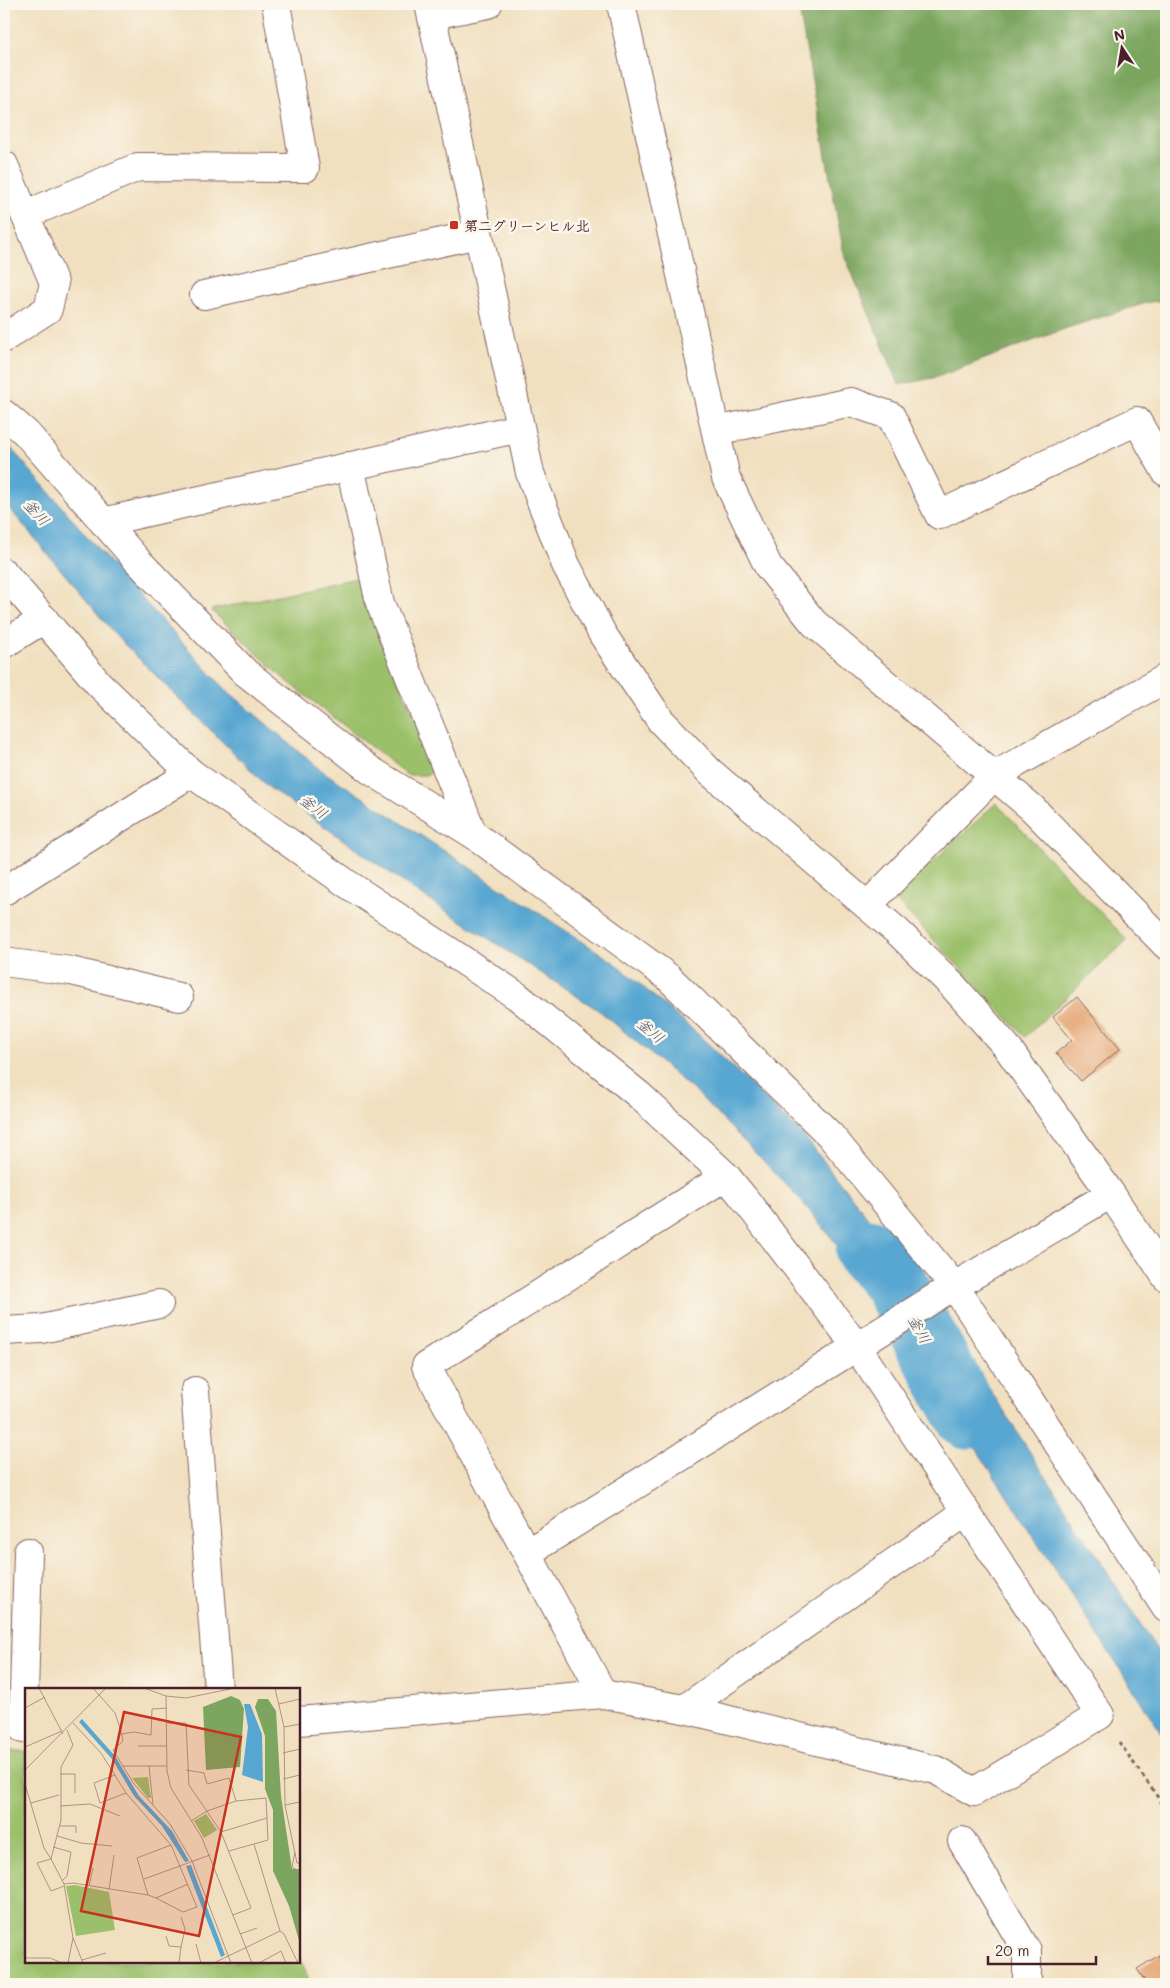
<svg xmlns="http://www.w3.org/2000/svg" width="1170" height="1988" viewBox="0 0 1170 1988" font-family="Mali,'Klee One',sans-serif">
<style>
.green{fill:#9bc06b;stroke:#72704b}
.forest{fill:#7ca65f;stroke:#636245}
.water{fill:#58a7d2;stroke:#51637e}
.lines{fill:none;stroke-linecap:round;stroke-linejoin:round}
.river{stroke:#58a7d2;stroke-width:65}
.building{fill:#e5a370}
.street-casing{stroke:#84635f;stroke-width:30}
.secondary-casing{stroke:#84635f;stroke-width:30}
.path{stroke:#84635f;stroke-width:3;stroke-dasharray:4 4;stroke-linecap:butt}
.street{stroke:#fff;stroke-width:28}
.secondary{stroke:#fff;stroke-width:28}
.poi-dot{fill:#c8321e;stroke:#fbf7ec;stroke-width:2}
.labels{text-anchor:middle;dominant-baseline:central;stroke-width:5;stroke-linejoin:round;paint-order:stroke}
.poi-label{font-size:14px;font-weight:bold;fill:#4a1f2b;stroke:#fbf7ec;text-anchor:start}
.water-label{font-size:15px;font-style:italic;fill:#50556e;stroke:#fbf7ec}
.inset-road{fill:none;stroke:#ae9384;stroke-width:1}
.view{fill:#c8321e;fill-opacity:0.15;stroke:#c8321e;stroke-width:2.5}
.inset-edge{fill:none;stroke:#4a1f2b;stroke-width:2.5}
</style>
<rect width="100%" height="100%" fill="#fbf7ec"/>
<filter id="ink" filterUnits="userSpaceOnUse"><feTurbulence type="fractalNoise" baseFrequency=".02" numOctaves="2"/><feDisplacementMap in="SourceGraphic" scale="10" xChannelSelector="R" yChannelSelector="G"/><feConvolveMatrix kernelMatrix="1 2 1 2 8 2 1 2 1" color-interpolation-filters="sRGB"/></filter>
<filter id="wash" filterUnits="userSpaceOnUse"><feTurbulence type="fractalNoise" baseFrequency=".0096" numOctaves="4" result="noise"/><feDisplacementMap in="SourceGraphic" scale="20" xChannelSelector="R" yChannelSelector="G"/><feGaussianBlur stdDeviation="1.12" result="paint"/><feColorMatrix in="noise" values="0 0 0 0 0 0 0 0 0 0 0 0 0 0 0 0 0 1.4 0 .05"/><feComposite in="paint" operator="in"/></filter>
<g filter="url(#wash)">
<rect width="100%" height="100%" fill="#f1e0c0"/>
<!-- green -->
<g class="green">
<path d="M361,577L379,637L435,762V771L425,775H407L281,676L211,610Z"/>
<path d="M996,803L1127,940L1025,1037L894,898Z"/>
<path d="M4,1751H26V1962H299V1954L310,1984H4Z"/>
</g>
<!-- forest -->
<path class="forest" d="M798,4H1166V301L1149,302L1067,328L937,377L899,385L844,254Z"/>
<!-- water -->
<g class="water">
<path d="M4,440L124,579L223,687L318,768L615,963L700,1036L803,1135L925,1290L890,1310L800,1199L698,1094L601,1012L417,892L267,786L118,638L4,502Z"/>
<path d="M949,1326L1166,1664V1740L910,1347Z"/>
</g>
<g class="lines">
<!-- river -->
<path class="river" d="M868,1251L893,1280L968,1417"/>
</g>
<g id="blocks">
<!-- building -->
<g class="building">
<path d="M1077,997L1120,1049L1081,1081L1056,1053L1072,1040L1053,1017Z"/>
<path d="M1166,1951V1984H1147L1137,1969Z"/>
</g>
</g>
</g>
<g filter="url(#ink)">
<use href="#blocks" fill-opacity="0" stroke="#84635f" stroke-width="1"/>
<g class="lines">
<!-- street casing -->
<g class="street-casing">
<g id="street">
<path d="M621,4L726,478L768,566L814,623L1032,808L1166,945"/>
<path d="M432,15L488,4"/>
<path d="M4,165L54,283L48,309L4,338"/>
<path d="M25,215L138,167L305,168L276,4"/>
<path d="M204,295L478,234"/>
<path d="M4,414L26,433L137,560L245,672L370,770L473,834L668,977L830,1135L955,1287L1166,1608"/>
<path d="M716,431L851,402L891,416L939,515L1137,421L1166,472"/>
<path d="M350,466L380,603L473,834"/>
<path d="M103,522L520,428"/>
<path d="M4,573L99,684L191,773L346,883L517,996L639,1095L726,1176L744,1198L857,1347L1100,1715L974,1792L936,1770L684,1709"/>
<path d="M4,644L44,619"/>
<path d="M4,891L191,773"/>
<path d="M868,905L994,776L1166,678"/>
<path d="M4,962L71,971L179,997"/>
<path d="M726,1176L426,1366L603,1694L684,1709L966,1512"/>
<path d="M4,1331L41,1329L159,1304"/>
<path d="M195,1391L218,1689"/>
<path d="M527,1553L941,1294L1111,1194"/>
<path d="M299,1721L603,1694"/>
<path d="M23,1729L28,1552"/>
<path d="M962,1841L1027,1951V1984"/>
</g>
</g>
<!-- secondary casing -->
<g class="secondary-casing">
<path id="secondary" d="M429,4L530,473L566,565L603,635L661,721L710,772L898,932L953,986L1006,1046L1111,1194L1166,1277"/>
</g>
<!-- path -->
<path class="path" d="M1119,1742L1166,1809"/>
<!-- street -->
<use href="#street" class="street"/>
<!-- secondary -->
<use href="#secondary" class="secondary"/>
</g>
</g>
<!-- markers -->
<rect class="poi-dot" x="449" y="220" width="10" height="10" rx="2.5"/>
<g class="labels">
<!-- poi labels -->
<g class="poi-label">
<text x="464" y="225">第二グリーンヒル北</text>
</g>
<!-- water labels -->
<g class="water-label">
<text transform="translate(37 512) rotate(47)">釜川</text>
<text transform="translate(314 806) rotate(37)">釜川</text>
<text transform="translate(651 1030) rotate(40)">釜川</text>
<text transform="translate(920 1329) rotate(61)">釜川</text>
</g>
</g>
<!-- overview -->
<g transform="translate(25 1688)">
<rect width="275" height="275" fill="#f1e0c0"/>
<path d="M123,89L126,110H123L107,90ZM181,126L192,142L179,150L169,133ZM50,197L84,204L90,242L51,248L41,198Z" fill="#9bc06b"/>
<path d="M206,8L215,12L219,21L215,79L181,82L178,19ZM233,11H243L251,23L256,108L267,181H275V256L264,218L248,183V122L240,101V48L230,19Z" fill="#7ca65f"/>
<path d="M219,16H225L237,46L238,94L217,87L223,39ZM57,31L90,68L114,108L147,143L164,173L160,174L137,138L109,108L87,71L54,34ZM166,177L200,267L196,269L161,178Z" fill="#58a7d2"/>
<path class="inset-road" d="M14,0L38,46M68,0L90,25L95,40L98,53L88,62L109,96L145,136L167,173L206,275M119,0L141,8L161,10L210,0M250,0L259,39L260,117L272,175H275M141,8L142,83L146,100L177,150L227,275M254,16L275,11M0,20L20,9M48,35L76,65L101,105L146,157L172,219L158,224L131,210M142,35H161L164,97L196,144L226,220L208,227M259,39L275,36M42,42L48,57L36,79V132L26,171L39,196L48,250L58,275M97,46L109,44L126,47L127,21L142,20M113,58H142M0,59L37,43M258,65L275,61M98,78H142M124,78L128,117M0,82L81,0M161,82L179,85L182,96L204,90L211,113L182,123L166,133M35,86H50V105M90,87L69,95L75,115L101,105M258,91L275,87M0,96L19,160L26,171L12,175L26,203L39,198M211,113L241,110L243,152L229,156M6,115L34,107M260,117L275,114M35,118L65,116L95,128M35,138H51V145M196,144L242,130M32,148L56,155L87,158M146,157L112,170L123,207L131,210L163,196M28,159L46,164L42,188L37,193M204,163L229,156L255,243M270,164L267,179L275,184M119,191L185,167M39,196L48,195L123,207M64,198L68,180M84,202L89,167M156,229L160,241L156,259M215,246L232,240M141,248L144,258L156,259L154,275M171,256L176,275M0,270H25L37,275M57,272L81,265M43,275L48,250M189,275L255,243L259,246L273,275M234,275L256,263L261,275"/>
<path class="view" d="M99,24L216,49L174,248L56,223Z"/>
<rect width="275" height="275" class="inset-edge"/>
</g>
<!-- margin -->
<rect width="1170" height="1988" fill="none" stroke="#fbf7ec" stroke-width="20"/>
<!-- north arrow -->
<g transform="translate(1122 48) rotate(348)" stroke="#fbf7ec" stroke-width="4" paint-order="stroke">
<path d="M0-4L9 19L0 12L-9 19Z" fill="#4a1f2b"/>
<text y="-8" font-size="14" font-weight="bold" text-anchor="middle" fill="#4a1f2b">N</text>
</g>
<!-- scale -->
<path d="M988 1956v8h108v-8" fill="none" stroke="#4a1f2b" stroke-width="2.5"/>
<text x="995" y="1956" font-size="15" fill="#4a1f2b" stroke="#fbf7ec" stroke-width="4" paint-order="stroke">20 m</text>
</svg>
